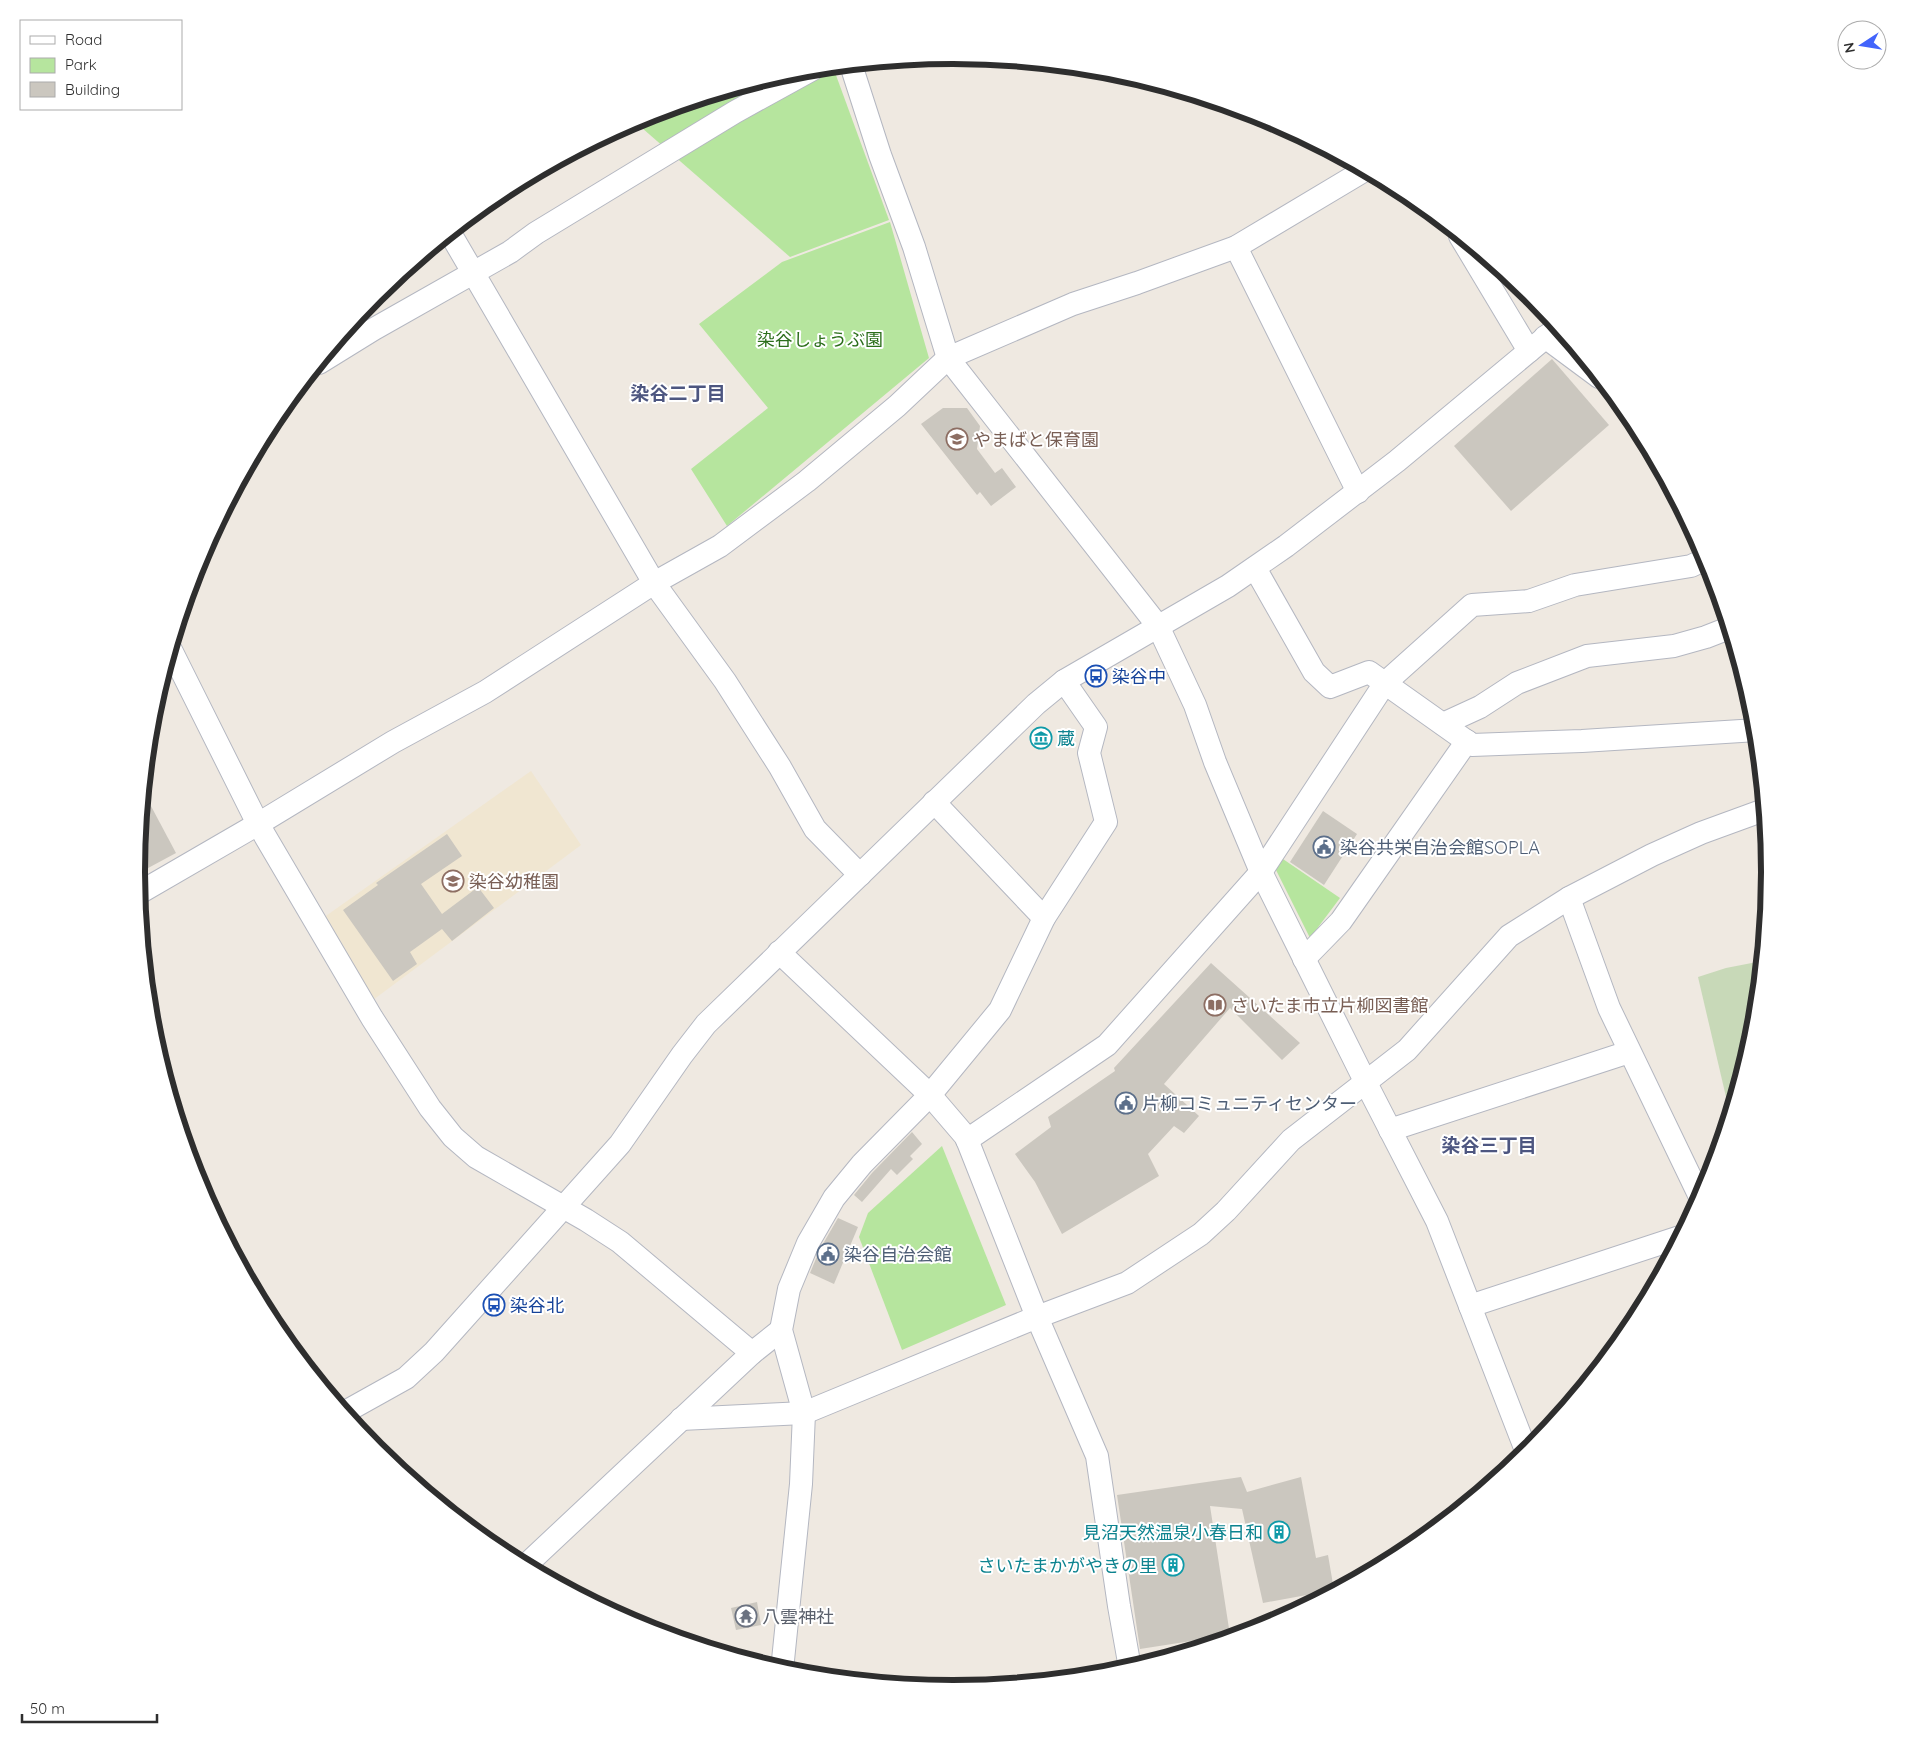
<svg xmlns="http://www.w3.org/2000/svg" width="1907" height="1744" viewBox="0 0 1907 1744" font-family="Quicksand,'Noto Sans JP',sans-serif">
<style>
.education{fill:#f0e6d1}
.green{fill:#b6e59e}
.cemetery{fill:#c8d9b8}
.building{fill:#cbc7bf}
.lines{fill:none;stroke-linecap:round;stroke-linejoin:round}
.minor-casing{stroke:#b4b7c1;stroke-width:24}
.minor{stroke:#fff;stroke-width:22}
.labels{text-anchor:middle;dominant-baseline:central;stroke-width:4;stroke-linejoin:round;paint-order:stroke}
.park-label{font-size:18px;fill:#2c6e1b;stroke:#fff}
.education-label{font-size:18px;fill:#785e54;stroke:#fff;text-anchor:start}
.transit-label{font-size:18px;fill:#164399;stroke:#fff;text-anchor:start}
.culture-label{font-size:18px;fill:#0d838f;stroke:#fff;text-anchor:end}
.service-label{font-size:18px;fill:#4e5e75;stroke:#fff;text-anchor:start}
.worship-label{font-size:18px;fill:#5b616d;stroke:#fff;text-anchor:start}
.neighbourhood-label{font-size:19px;font-weight:bold;fill:#4d5680;stroke:#fff}
.rim{fill:none;stroke:#2e2e2e;stroke-width:6}
</style>
<rect width="100%" height="100%" fill="#efe9e1"/>
<!-- education -->
<path class="education" d="M531,771L581,845L373,1000L323,918Z"/>
<!-- green -->
<g class="green">
<path d="M833,67L889,220L790,257L634,121L641,117L794,71Z"/>
<path d="M890,222L929,358L727,526L691,469L768,408L699,324L782,262Z"/>
<path d="M1280,857L1340,898L1310,938L1274,866Z"/>
<path d="M942,1146L1006,1305L902,1350L859,1237L868,1213Z"/>
</g>
<!-- cemetery -->
<path class="cemetery" d="M1762,961L1755,1032L1730,1114L1698,977L1726,968Z"/>
<!-- building -->
<g class="building">
<path d="M1552,359L1609,425L1511,511L1454,446Z"/>
<path d="M943,408H967L980,426L977,449L995,473L1002,468L1016,487L991,506L980,492L977,495L921,424Z"/>
<path d="M144,793L176,853L137,874L136,872Z"/>
<path d="M1323,811L1357,834L1324,885L1290,862Z"/>
<path d="M447,834L462,856L421,884L442,914L478,887L494,908L452,941L442,929L410,952L417,964L393,981L343,910L378,885L376,883Z"/>
<path d="M1211,963L1300,1043L1282,1060L1230,1008L1164,1084L1199,1116L1184,1133L1174,1126L1148,1154L1159,1176L1062,1234L1035,1182L1015,1154L1051,1127L1048,1117L1115,1071L1114,1068Z"/>
<path d="M912,1132L922,1144L910,1156L913,1159L897,1175L891,1169L862,1202L854,1195L872,1173Z"/>
<path d="M838,1218L858,1227L834,1284L810,1273L820,1249Z"/>
<path d="M1241,1477L1247,1492L1301,1477L1316,1558L1328,1555L1334,1590L1263,1603L1242,1509L1210,1506L1230,1635L1140,1649L1117,1495Z"/>
<path d="M757,1602L761,1625L736,1630L731,1608Z"/>
</g>
<g class="lines">
<!-- minor casing -->
<g class="minor-casing">
<g id="minor">
<path d="M851,65L880,155L914,247L948,358L1158,626L1195,705L1215,762L1261,872L1366,1083L1437,1221L1527,1453"/>
<path d="M450,233L654,583L725,681L780,767L815,829L860,875"/>
<path d="M1460,236L1529,351"/>
<path d="M1236,247L1358,492"/>
<path d="M1545,337L1599,377"/>
<path d="M319,363L374,329L510,252L536,233L735,112L813,69"/>
<path d="M1255,568L1314,672L1330,687L1369,672L1472,745L1582,741L1757,730"/>
<path d="M171,650L258,824L372,1018L430,1108L453,1137L476,1157L586,1220L620,1242L752,1353"/>
<path d="M1443,724L1480,707L1517,683L1587,656L1674,646L1706,637L1729,628"/>
<path d="M934,802L1044,918"/>
<path d="M139,893L258,824L393,742L485,692L654,583L720,546L807,481L897,406L948,358L1073,304L1137,283L1236,247L1365,170"/>
<path d="M1569,898L1609,1008L1701,1199"/>
<path d="M779,952L930,1095L966,1137L1037,1317L1097,1456L1119,1606L1130,1668"/>
<path d="M1304,959L1341,921L1467,741"/>
<path d="M1390,1130L1629,1052"/>
<path d="M967,1140L1107,1045L1261,872L1385,683L1472,605L1529,601L1575,585L1691,566L1708,558"/>
<path d="M1470,1306L1680,1237"/>
<path d="M345,1412L406,1378L434,1352L620,1144L682,1055L706,1024L1036,704L1064,681L1228,586L1286,546L1397,461L1558,327"/>
<path d="M681,1419L804,1413L1037,1317L1127,1283L1201,1234L1226,1211L1291,1140L1407,1050L1509,936L1569,898L1652,855L1701,833L1764,810"/>
<path d="M526,1565L752,1353L781,1330"/>
<path d="M782,1670L801,1484L804,1413L781,1330L789,1289L808,1243L834,1198L862,1164L930,1095L1000,1010L1044,918L1106,822L1089,753L1096,727L1064,681"/>
</g>
</g>
<!-- minor -->
<use href="#minor" class="minor"/>
</g>
<!-- icons -->
<defs>
<g id="school-ring" transform="scale(1.125)"><circle r="9.5" fill="#fff" stroke="#8d6e63" stroke-width="1.5"/><path d="M0-5L7-2L0 1L-7-2ZM-4 1L0 2.5L4 1V4Q0 6-4 4Z" fill="#8d6e63"/></g>
<g id="bus-ring" transform="scale(1.125)"><circle r="9.5" fill="#fff" stroke="#1a4fb4" stroke-width="1.5"/><path d="M-5-6H5V4H4V6H2V4H-2V6H-4V4H-5ZM-3.5-4V0h7V-4ZM-3.5 1.2v1.5H-2V1.2ZM2 1.2v1.5H3.5V1.2Z" fill="#1a4fb4"/></g>
<g id="museum-ring" transform="scale(1.125)"><circle r="9.5" fill="#fff" stroke="#0f9aa8" stroke-width="1.5"/><path d="M0-6L6-3V-2H-6V-3ZM-5-1h2V3h-2ZM-1-1h2V3h-2ZM3-1h2V3H3ZM-6 4H6V6H-6Z" fill="#0f9aa8"/></g>
<g id="civic-ring" transform="scale(1.125)"><circle r="9.5" fill="#fff" stroke="#5c6f8a" stroke-width="1.5"/><path d="M-.6-6.5H3V-4.5H.6V-3L4-1V1h2V6H-6V1h2V-1L-.6-3ZM-1.2 2.5V6h2.4V2.5Z" fill="#5c6f8a"/></g>
<g id="library-ring" transform="scale(1.125)"><circle r="9.5" fill="#fff" stroke="#8d6e63" stroke-width="1.5"/><path d="M-6-4Q-3-5.5-.7-3.5V5Q-3 3-6 4ZM6-4Q3-5.5 .7-3.5V5Q3 3 6 4Z" fill="#8d6e63"/></g>
<g id="building-ring" transform="scale(1.125)"><circle r="9.5" fill="#fff" stroke="#0f9aa8" stroke-width="1.5"/><path d="M-4-6H4V6H1V3H-1V6H-4ZM-2.5-4.3h1.7v1.8h-1.7ZM.8-4.3h1.7v1.8H.8ZM-2.5-1h1.7V.8h-1.7ZM.8-1h1.7V.8H.8Z" fill="#0f9aa8"/></g>
<g id="temple-ring" transform="scale(1.125)"><circle r="9.5" fill="#fff" stroke="#6b7280" stroke-width="1.5"/><path d="M0-6L5-2H3V0L6.5 2.5H4V6H1.5V3h-3V6H-4V2.5H-6.5L-3 0V-2H-5Z" fill="#6b7280"/></g>
</defs>
<g fill-rule="evenodd">
<use href="#school-ring" x="957" y="439"/>
<use href="#bus-ring" x="1096" y="676"/>
<use href="#museum-ring" x="1041" y="738"/>
<use href="#civic-ring" x="1324" y="847"/>
<use href="#school-ring" x="453" y="881"/>
<use href="#library-ring" x="1215" y="1005"/>
<use href="#civic-ring" x="1126" y="1103"/>
<use href="#civic-ring" x="828" y="1254"/>
<use href="#bus-ring" x="494" y="1305"/>
<use href="#building-ring" x="1279" y="1532"/>
<use href="#building-ring" x="1173" y="1565"/>
<use href="#temple-ring" x="746" y="1616"/>
</g>
<g class="labels">
<!-- park labels -->
<g class="park-label">
<text x="820" y="339">染谷しょうぶ園</text>
</g>
<!-- education labels -->
<g class="education-label">
<text x="973" y="439">やまばと保育園</text>
<text x="469" y="881">染谷幼稚園</text>
<text x="1231" y="1005">さいたま市立片柳図書館</text>
</g>
<!-- transit labels -->
<g class="transit-label">
<text x="1112" y="676">染谷中</text>
<text x="510" y="1305">染谷北</text>
</g>
<!-- culture labels -->
<g class="culture-label">
<text x="1057" y="738" text-anchor="start">蔵</text>
<text x="1263" y="1532">見沼天然温泉小春日和</text>
<text x="1157" y="1565">さいたまかがやきの里</text>
</g>
<!-- service labels -->
<g class="service-label">
<text x="1340" y="847">染谷共栄自治会館SOPLA</text>
<text x="1142" y="1103">片柳コミュニティセンター</text>
<text x="844" y="1254">染谷自治会館</text>
</g>
<!-- worship labels -->
<g class="worship-label">
<text x="762" y="1616">八雲神社</text>
</g>
<!-- neighbourhood labels -->
<g class="neighbourhood-label">
<text x="678" y="393">染谷二丁目</text>
<text x="1489" y="1145">染谷三丁目</text>
</g>
</g>
<!-- crop -->
<path d="M0 0H1907V1744H0ZM145 872a808 808 0 1 1 1616 0a808 808 0 1 1-1616 0Z" fill="#fff" fill-rule="evenodd"/>
<path class="rim" d="M145 872a808 808 0 1 1 1616 0a808 808 0 1 1-1616 0Z"/>
<!-- legend -->
<rect x="20" y="20" width="162" height="90" fill="#ffffff" stroke="#ababab"/>
<rect x="30" y="36" width="25" height="8" fill="#ffffff" stroke="#ababab"/>
<text x="65" y="45" font-size="15" fill="#2e2e2e">Road</text>
<rect x="30" y="58" width="25" height="15" fill="#b6e59e" stroke="#ababab"/>
<text x="65" y="70" font-size="15" fill="#2e2e2e">Park</text>
<rect x="30" y="82" width="25" height="15" fill="#cbc7bf" stroke="#ababab"/>
<text x="65" y="95" font-size="15" fill="#2e2e2e">Building</text>
<!-- north arrow -->
<g transform="translate(1862 45) rotate(258)"><circle r="24" fill="#ffffff" stroke="#ababab"/>
<path d="M0-4L9 19L0 12L-9 19Z" fill="#4264fb"/>
<text y="-8" font-size="14" font-weight="bold" text-anchor="middle" fill="#2e2e2e">N</text>
</g>
<!-- scale -->
<path d="M22 1714v8h135v-8" fill="none" stroke="#2e2e2e" stroke-width="2.5"/>
<text x="30" y="1714" font-size="15" fill="#2e2e2e" stroke="#ffffff" stroke-width="4" paint-order="stroke">50 m</text>
</svg>
